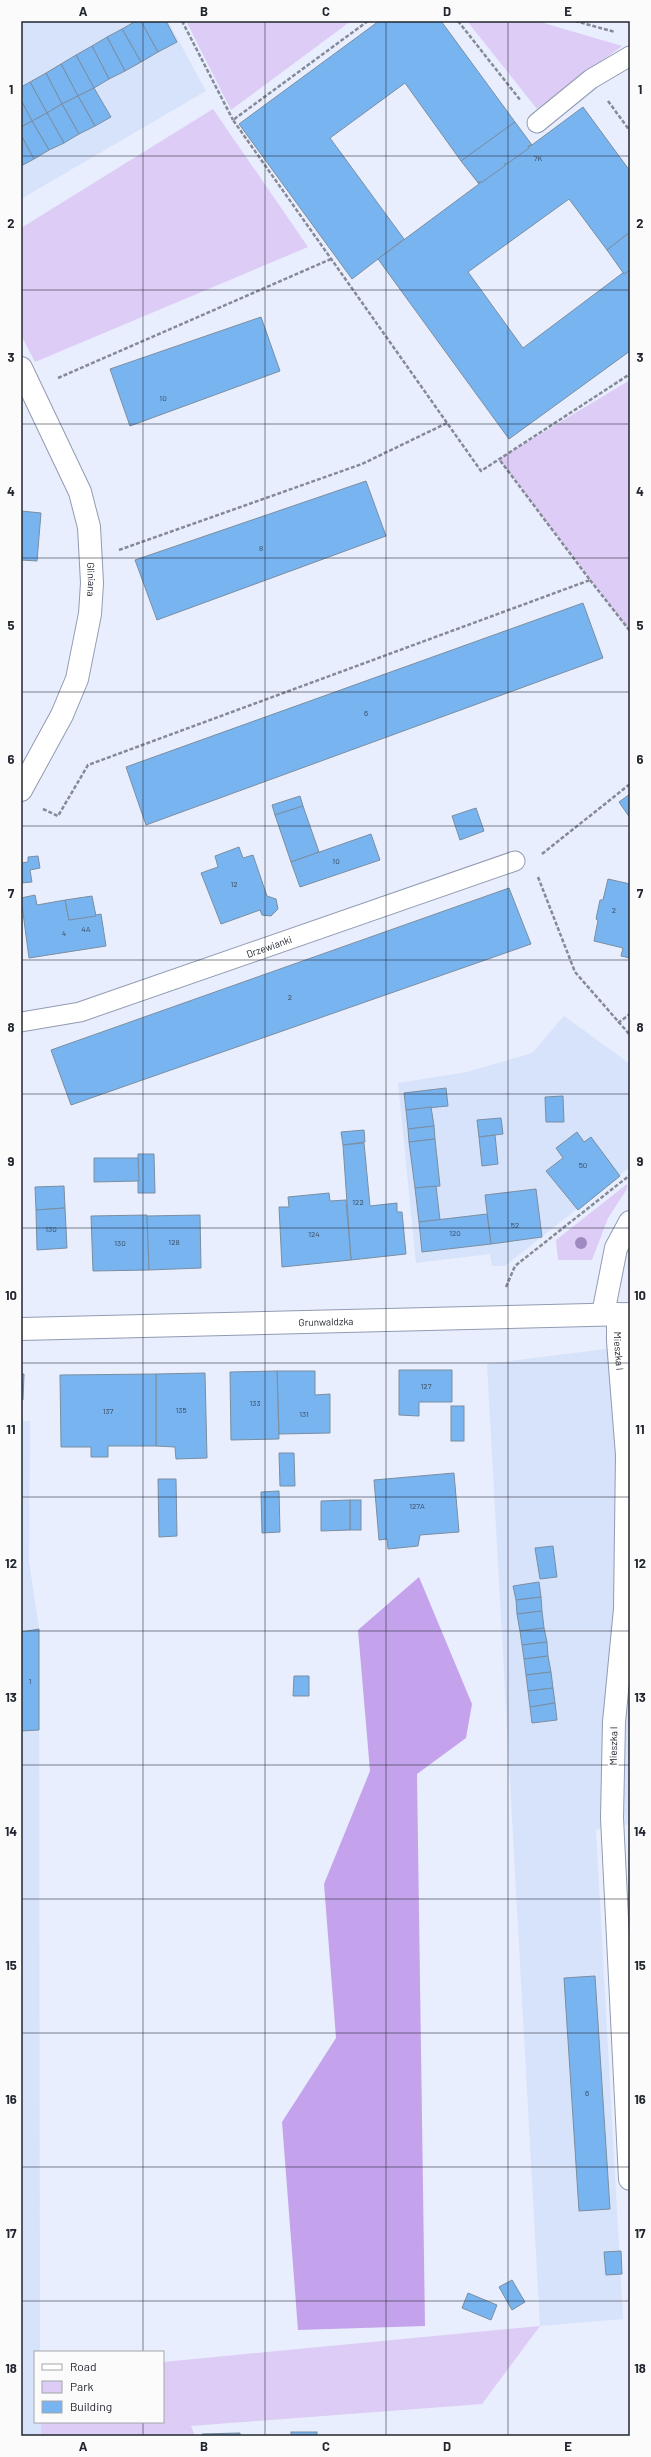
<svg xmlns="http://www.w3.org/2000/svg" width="651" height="2457" viewBox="0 0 651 2457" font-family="Barlow,sans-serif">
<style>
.built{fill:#d7e2fb}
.green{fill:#ddccf5}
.forest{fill:#c4a3ec}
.building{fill:#78b4f0;stroke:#7b8ea1}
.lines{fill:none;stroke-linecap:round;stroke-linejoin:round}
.lane-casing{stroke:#919bb2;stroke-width:21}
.street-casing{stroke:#919bb2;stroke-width:24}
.secondary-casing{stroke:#919bb2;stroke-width:24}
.path{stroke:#858a96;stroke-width:2.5;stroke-dasharray:4 2;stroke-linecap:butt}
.lane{stroke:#fff;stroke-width:19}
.street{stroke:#fff;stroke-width:22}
.secondary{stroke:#fff;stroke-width:22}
.tree{fill:#9f8bc0}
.grid{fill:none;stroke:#22262f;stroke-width:1;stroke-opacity:0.55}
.labels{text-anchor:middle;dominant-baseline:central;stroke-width:4;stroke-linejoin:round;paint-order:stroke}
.number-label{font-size:8px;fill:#384a5f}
.street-label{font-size:10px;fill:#22262f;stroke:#fbfbfb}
.neatline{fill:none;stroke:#22262f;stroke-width:1.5}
.grid-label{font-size:13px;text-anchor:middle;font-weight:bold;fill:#22262f}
</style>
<rect width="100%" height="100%" fill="#e8eefd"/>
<!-- built -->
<g class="built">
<path d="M21,21H168L206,91L21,199Z"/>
<path d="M564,1016L630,1064V1167L505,1266H492L490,1254L416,1263L398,1083L467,1072L532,1053Z"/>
<path d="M630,1346V1824L596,1830L623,2319L540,2326L487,1364Z"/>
<path d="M21,1421H30L29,1561L39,1629L40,2352H35V2422H41V2436H21Z"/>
</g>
<!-- green -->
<g class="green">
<path d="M186,21H351L231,110Z"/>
<path d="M467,21H537L622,46L537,109Z"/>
<path d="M213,109L308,247L35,362L21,335V228Z"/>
<path d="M630,380V631L499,459Z"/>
<path d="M627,1184V1189L608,1218L592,1260H558L556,1240Z"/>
<path d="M540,2326L482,2404L191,2426L195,2436H37L41,2435V2422H163V2362Z"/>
</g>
<!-- forest -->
<path class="forest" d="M419,1577L472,1704L466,1738L417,1774L425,2326L298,2330L282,2122L336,2038L324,1884L370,1771L358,1630Z"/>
<!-- building -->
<g class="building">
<path d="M136,21H141L158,52L141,62L122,29Z"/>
<path d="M141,21H166L177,42L158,52Z"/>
<path d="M379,21H441L515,122L461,161L405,83L330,138L404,239L352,279L239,124Z"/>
<path d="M122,29L141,62L125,71L107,37Z"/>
<path d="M107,37L125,71L109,79L92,46Z"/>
<path d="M92,46L109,79L94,88L76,55Z"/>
<path d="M76,55L94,88L78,96L61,64Z"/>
<path d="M61,64L78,96L62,104L46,73Z"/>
<path d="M46,73L62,104L47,113L30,82Z"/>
<path d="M30,82L47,113L32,121L21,100V87Z"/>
<path d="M94,88L111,117L95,126L78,96Z"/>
<path d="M78,96L95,126L79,134L62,104Z"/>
<path d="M21,100L32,121L21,127Z"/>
<path d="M62,104L79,134L64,143L47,113Z"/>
<path d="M583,107L630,171V232L607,250L569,199L468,272L523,348L624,272L630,270V351L509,439L378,259L479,184L478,182H482Z"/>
<path d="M47,113L64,143L49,150L32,121Z"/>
<path d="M32,121L49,150L34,159L21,135V127Z"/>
<path d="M515,122L532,145L528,146L529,148L507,164L505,163V166L482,182H478L479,184L461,161Z"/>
<path d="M21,135L34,159L21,166Z"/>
<path d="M630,232V270L624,274L607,250Z"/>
<path d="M261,317L280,371L130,426L110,369Z"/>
<path d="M366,481L386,536L157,620L135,560Z"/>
<path d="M21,511L41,513L37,561L21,560Z"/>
<path d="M583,603L603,658L146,825L126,767Z"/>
<path d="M630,794V818L619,802Z"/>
<path d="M300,796L303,806L275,815L272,805Z"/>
<path d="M303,806L319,852L291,862L275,815Z"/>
<path d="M476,808L484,831L460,840L452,816Z"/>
<path d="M371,834L380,860L300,887L291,862Z"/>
<path d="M239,847L243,858L253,855L267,896L276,899L278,909L271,916L262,915L260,910L221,924L201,873L218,867L215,856Z"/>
<path d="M38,856L40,868L30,870L32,882L21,883V863L28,862V857Z"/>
<path d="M608,879L630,884V958L621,956L623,948L594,941L598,920L596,919L600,900H603Z"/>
<path d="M509,888L531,944L71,1105L51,1050Z"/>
<path d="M35,895L37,905L65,900L69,920L101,914L106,946L29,958L21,898Z"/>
<path d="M92,896L96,916L69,920L65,900Z"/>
<path d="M446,1088L448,1106L406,1110L404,1093Z"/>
<path d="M563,1096L564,1122H546L545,1097Z"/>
<path d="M431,1107L434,1126L408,1129L406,1110Z"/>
<path d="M501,1118L503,1134L479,1137L477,1120Z"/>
<path d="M434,1126L435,1139L409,1142L408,1129Z"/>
<path d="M364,1130L365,1142L343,1145L341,1132Z"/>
<path d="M577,1132L584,1142L591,1137L620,1176L578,1210L546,1171L563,1158L556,1148Z"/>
<path d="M495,1135L498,1164L482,1166L479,1137Z"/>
<path d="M435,1139L440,1186L415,1188L409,1142Z"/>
<path d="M364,1143L370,1206L397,1203V1212H402L406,1254L351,1260L343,1145Z"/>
<path d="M138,1154H154L155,1193H138Z"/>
<path d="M94,1158H138L139,1181L94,1182Z"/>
<path d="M64,1186L65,1208L36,1210L35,1187Z"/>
<path d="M436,1186L440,1220L419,1222L415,1188Z"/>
<path d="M536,1189L542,1237L491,1244L485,1195Z"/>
<path d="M329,1193L330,1201L346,1200L351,1260L282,1267L279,1207H289L288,1197Z"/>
<path d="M65,1208L67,1248L37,1250L36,1210Z"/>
<path d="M487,1214L491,1244L422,1252L419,1222Z"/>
<path d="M147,1215L149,1270L93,1271L91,1216Z"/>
<path d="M200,1215L201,1268L149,1270L147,1216Z"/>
<path d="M399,1370H452V1402H419V1416L399,1415Z"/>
<path d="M277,1371H315V1395L330,1394V1433L279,1434Z"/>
<path d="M277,1371L279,1439L231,1440L230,1372Z"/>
<path d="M205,1373L207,1458L176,1459L175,1447L156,1446V1374Z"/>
<path d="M21,1374H24L23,1400H21Z"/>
<path d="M156,1374V1446H108V1457H91V1447H61L60,1375Z"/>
<rect x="451" y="1406" width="13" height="35"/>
<path d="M279,1453H294L295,1486H280Z"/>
<path d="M454,1473L459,1532L420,1535L418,1546L388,1549L387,1539L379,1540L374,1480Z"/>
<path d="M158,1479H176L177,1536L159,1537Z"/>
<path d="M279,1491L280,1532L262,1533L261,1492Z"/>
<rect x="350" y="1500" width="11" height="30"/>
<path d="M350,1500V1530L321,1531V1501Z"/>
<path d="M553,1546L557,1577L540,1579L535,1548Z"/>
<path d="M539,1582L541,1597L516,1600L513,1586Z"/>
<path d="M541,1597L542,1611L517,1614L516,1600Z"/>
<path d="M542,1611L544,1628L520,1631L517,1614Z"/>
<path d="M544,1628L547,1642L522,1645L520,1631Z"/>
<path d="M39,1629V1730L21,1731V1632Z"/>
<path d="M547,1642L548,1656L524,1659L522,1645Z"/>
<path d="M548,1656L551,1672L526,1675L524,1659Z"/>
<path d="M551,1672L553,1688L528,1691L526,1675Z"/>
<path d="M294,1676H309V1696H293Z"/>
<path d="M553,1688L555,1703L530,1707L528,1691Z"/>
<path d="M555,1703L557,1720L532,1723L530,1707Z"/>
<path d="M595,1976L610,2209L579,2211L564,1978Z"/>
<path d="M621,2251L622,2274L606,2275L604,2252Z"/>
<path d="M512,2280L525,2302L512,2310L499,2287Z"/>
<path d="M468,2293L497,2305L491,2320L462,2308Z"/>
<rect x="291" y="2432" width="26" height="4"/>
<path d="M240,2433V2436H203L202,2434Z"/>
</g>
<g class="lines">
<!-- lane casing -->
<g class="lane-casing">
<g id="lane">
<path d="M537,123L591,79L630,56"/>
<path id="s1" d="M21,1022L80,1012L515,861"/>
</g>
</g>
<!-- street casing -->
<g class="street-casing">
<g id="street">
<path id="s2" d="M21,368L80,492L89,527L92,583L90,614L77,679L62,715L21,790"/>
<path d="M603,1314L616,1248L630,1222"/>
<path id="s3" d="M618,1314V1341L627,1455L625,1609L614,1722L612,1818L630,2179"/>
</g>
</g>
<!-- secondary casing -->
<g class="secondary-casing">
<g id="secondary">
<path id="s4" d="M21,1329L630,1314"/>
</g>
</g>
<!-- path -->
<g class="path">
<path d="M182,21L233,120"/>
<path d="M368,21L233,120L481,471L630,374"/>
<path d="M458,21L521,101"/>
<path d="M575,21L615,32"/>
<path d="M608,101L630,131"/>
<path d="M58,378L331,259"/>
<path d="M119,550L362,464L447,423"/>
<path d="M590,580L630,631"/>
<path d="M43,809L58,816L88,765L590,580L499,459"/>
<path d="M542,854L630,784"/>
<path d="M538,877L575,972L630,1035"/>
<path d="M618,1023L630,1014"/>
<path d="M506,1287L515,1266L630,1175"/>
</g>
<!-- lane -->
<use href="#lane" class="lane"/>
<!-- street -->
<use href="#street" class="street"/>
<!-- secondary -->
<use href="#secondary" class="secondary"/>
</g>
<!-- trees -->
<circle class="tree" cx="581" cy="1243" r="6"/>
<!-- grid -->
<path class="grid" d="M143,21V2352M265,21V2436M386,21V2436M508,21V2436M21,156H630M21,290H630M21,424H630M21,558H630M21,692H630M21,826H630M21,960H630M21,1094H630M21,1228H630M21,1363H630M21,1497H630M21,1631H630M21,1765H630M21,1899H630M21,2033H630M21,2167H630M21,2301H630M143,2422V2436"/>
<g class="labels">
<!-- number labels -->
<g class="number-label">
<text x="538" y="158">7K</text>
<text x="163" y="398">10</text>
<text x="261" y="548">8</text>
<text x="366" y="713">6</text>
<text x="336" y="861">10</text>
<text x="234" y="884">12</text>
<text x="614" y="910">2</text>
<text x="86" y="929">4A</text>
<text x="64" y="933">4</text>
<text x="290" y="997">2</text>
<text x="583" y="1165">50</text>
<text x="358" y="1202">122</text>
<text x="515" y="1225">52</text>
<text x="51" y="1229">130</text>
<text x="455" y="1233">120</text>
<text x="314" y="1234">124</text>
<text x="174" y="1242">128</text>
<text x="120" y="1243">130</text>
<text x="426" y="1386">127</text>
<text x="255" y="1403">133</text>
<text x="181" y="1410">135</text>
<text x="108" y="1411">137</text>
<text x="304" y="1414">131</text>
<text x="417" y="1506">127A</text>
<text x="30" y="1681">1</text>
<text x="587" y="2093">6</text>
</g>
<!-- street labels -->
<g class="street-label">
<text stroke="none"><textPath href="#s2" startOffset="226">Gliniana</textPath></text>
<text stroke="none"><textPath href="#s1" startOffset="260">Drzewianki</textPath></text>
<text stroke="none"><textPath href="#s4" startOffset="305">Grunwaldzka</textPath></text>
<text stroke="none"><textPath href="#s3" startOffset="37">Mieszka I</textPath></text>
<text transform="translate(613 1746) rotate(-89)">Mieszka I</text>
</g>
</g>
<!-- border -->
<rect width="651" height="2457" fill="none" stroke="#fbfbfb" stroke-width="44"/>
<!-- legend -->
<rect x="34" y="2351" width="130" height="72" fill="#fbfbfb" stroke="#a4a6a9"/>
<rect x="42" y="2364" width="20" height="6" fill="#ffffff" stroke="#a4a6a9"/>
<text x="70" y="2371" font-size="12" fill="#22262f">Road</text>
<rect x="42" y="2381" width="20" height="12" fill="#ddccf5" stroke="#a4a6a9"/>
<text x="70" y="2391" font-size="12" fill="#22262f">Park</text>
<rect x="42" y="2401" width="20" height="12" fill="#78b4f0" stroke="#a4a6a9"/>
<text x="70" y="2411" font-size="12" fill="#22262f">Building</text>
<rect x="22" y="22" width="607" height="2413" class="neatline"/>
<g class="grid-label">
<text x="83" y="16">A</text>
<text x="204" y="16">B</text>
<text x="326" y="16">C</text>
<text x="447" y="16">D</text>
<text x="568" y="16">E</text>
<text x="11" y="94">1</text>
<text x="640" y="94">1</text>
<text x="11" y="228">2</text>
<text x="640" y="228">2</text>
<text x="11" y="362">3</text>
<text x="640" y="362">3</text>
<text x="11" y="496">4</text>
<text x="640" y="496">4</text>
<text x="11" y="630">5</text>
<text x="640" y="630">5</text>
<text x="11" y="764">6</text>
<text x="640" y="764">6</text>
<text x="11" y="898">7</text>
<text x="640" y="898">7</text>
<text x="11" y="1032">8</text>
<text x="640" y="1032">8</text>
<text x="11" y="1166">9</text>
<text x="640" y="1166">9</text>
<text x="11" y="1300">10</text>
<text x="640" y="1300">10</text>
<text x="11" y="1434">11</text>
<text x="640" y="1434">11</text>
<text x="11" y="1568">12</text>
<text x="640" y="1568">12</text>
<text x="11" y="1702">13</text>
<text x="640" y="1702">13</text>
<text x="11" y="1836">14</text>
<text x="640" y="1836">14</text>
<text x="11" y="1970">15</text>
<text x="640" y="1970">15</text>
<text x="11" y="2104">16</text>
<text x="640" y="2104">16</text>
<text x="11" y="2238">17</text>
<text x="640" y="2238">17</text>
<text x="11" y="2373">18</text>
<text x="640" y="2373">18</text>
<text x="83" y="2451">A</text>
<text x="204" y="2451">B</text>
<text x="326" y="2451">C</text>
<text x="447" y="2451">D</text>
<text x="568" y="2451">E</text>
</g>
</svg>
